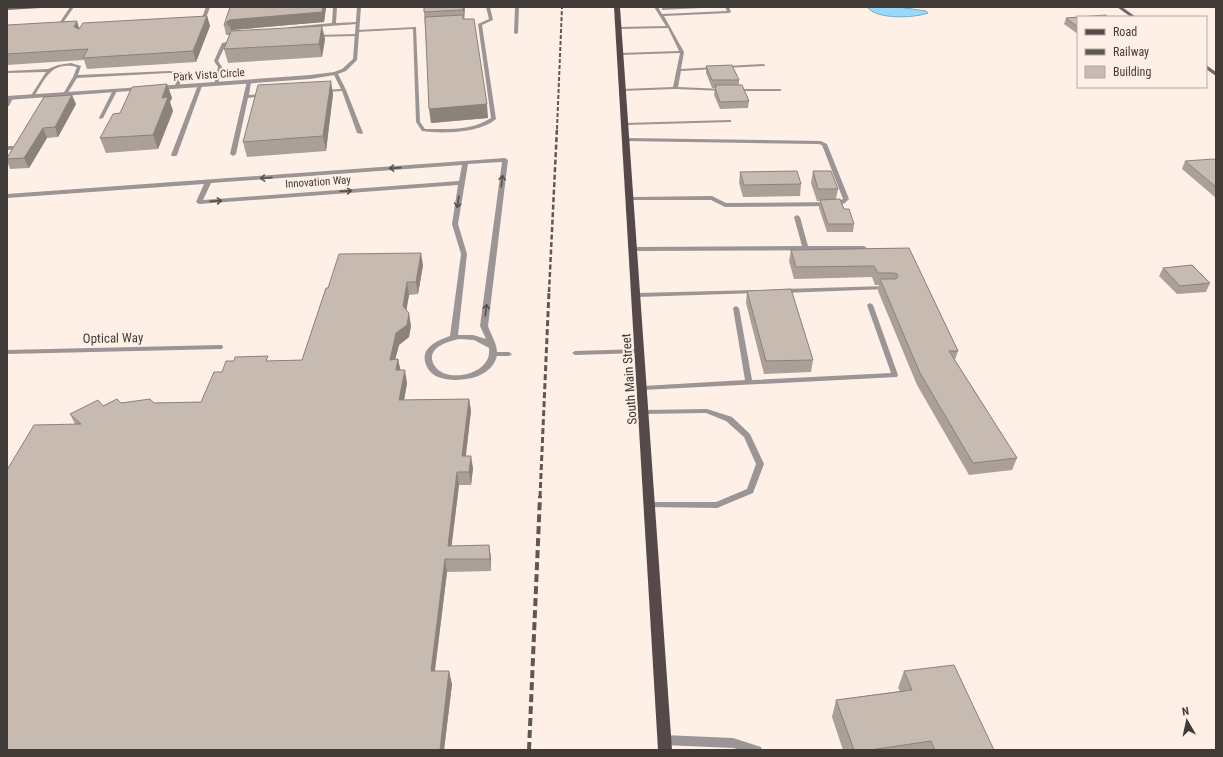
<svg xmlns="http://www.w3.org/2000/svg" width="1223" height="757" viewBox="0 0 1223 757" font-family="'Roboto Condensed',sans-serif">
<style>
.water{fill:#98dafd;stroke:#7eaac2}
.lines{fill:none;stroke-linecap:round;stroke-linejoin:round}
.lane{fill:#9c9595;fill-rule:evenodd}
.street{fill:#9c9595;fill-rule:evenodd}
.secondary{fill:#736869;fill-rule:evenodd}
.primary{fill:#56494a;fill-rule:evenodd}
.rail-far3{stroke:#5e5853;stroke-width:2;stroke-dasharray:4 2;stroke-linecap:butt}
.rail-far2{stroke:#5e5853;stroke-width:2.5;stroke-dasharray:5 2.5;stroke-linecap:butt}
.rail-far1{stroke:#5e5853;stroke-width:3;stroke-dasharray:6 3;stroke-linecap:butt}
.rail{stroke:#5e5853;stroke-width:4;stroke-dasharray:8 4;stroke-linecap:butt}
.wall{fill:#aba097}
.shaded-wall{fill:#8b827b}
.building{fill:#c7bab0;stroke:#8b827b}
.oneway{stroke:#57524e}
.labels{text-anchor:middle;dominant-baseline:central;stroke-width:4;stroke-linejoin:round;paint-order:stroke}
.far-street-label{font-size:11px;fill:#403b37;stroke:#fef0e6}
.street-label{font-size:13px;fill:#403b37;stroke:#fef0e6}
</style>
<rect width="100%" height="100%" fill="#fef0e6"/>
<!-- water -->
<path class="water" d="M867,7H898L926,11L928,13C914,18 877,20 867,7Z"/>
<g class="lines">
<!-- lane -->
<g class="lane">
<path d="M70,7H74L60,27L54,28V26L58,25Z"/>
<path d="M206,7H210L205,21L203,22H199V20H201Z"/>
<path d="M333,7H337L336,23L357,22L359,23L357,24L290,29L288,28L290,27L332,23Z"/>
<path d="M486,7H490L493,20L482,25L496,119C480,133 443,134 422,131L416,122L413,29L357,32L355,31L357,30L416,27L420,122L425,129C448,129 471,131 491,118L478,24L489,19Z"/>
<path d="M515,7H519L518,33L516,34L514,33Z"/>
<path d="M654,7H658L662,14L727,11L725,7H729L731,12L729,13L664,16L684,52L681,69L715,67L717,68L715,69L681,71L678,87L723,89H725V91L675,89L621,91V89H623L673,87L680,53L620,55L618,54L620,53L679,51L668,28L618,29L616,28L618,27L666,26Z"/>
<path d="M357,34L358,35L356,36L315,37L313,36L315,35Z"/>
<path d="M236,40L238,41V42L226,44L218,61L222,67L218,84L214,85L218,67L214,61L222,43Z"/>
<path d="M71,63L81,66L78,75L169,71L181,72L183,73L179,87L177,88L175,87L178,74L169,73L77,78L67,94L65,95L63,94L73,77L77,67C51,61 45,79 34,97L32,98L30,97L46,72L7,73V71L48,69L58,65Z"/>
<path d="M763,64L765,65V66L725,68L723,67L725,66Z"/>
<path d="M333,72H337L346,90L363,133L362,134L357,133L342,91L325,92L323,91L325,90L341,89L333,73Z"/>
<path d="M247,81L251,82L249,95L264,94L266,95L264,96L248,98L236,154L233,156L230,154Z"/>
<path d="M198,85L202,86L177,155L176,156H172L171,155Z"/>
<path d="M733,89H780L782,90L780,91H733Z"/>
<path d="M113,90L117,91L103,118L99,119V118Z"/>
<path d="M9,97L13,98L9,106H7V101Z"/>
<path d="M729,120H731V122L625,125L623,124L625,123Z"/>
<path d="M626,138L821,141L827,144L849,199L845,203L837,206L725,207L711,200H628L627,199L630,197L712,196L726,203L836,202L843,199L822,145L818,144L624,141L623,140Z"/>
<path d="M21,142L24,144L20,149L7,150V146H17Z"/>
<path d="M797,215L800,217L808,246H864L867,248L864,250L634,251L631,249L634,247L802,246L794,217Z"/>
<path d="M886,286L888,287L889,288L888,289L783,293L780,291L783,289Z"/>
<path d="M756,290L758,291L759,292L758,293L637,297L634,295L637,293Z"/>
<path d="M870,303L873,305L898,375L897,377L643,390L639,388L643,386L745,380L733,308L736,306L739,308L752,380L891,373L867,305Z"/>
<path d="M640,349L643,351L642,353L575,355L572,353L575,351Z"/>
<path d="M492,352H509L512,354L509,356H492L491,354Z"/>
<path d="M707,409L732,417L750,434L764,464L753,493L717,508L647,507L646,505L647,503L650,502H716L747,489L756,464L744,437L726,421L706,413L644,414L640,412L644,410Z"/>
<path d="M664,735L733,738L761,747L762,750H741L733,748L664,745L660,743L659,740L660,737Z"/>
</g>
<!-- street -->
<g class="street">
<path d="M357,7H361L357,60L346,71L335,75L310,79L158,90L155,88L158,86L310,75L334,72L342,69L353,59Z"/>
<path d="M142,87L145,89L144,90L7,100V96Z"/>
<path d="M505,158L508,160L488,326C491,335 498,345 497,355C493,379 457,384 438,377C433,375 429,371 427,367C418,349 436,341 450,336L461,254L452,224L458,185L199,204L196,202L204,184L7,198V194ZM502,162L480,326L486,339L473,335H458L467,254L458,224L468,164ZM462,165L459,181L203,200L211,183ZM460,339L474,340L489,348C492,371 460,380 443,373C439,371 436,368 434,365C425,348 448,341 460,339Z"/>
<path d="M219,345H222L223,347L222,349L7,354V350Z"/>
</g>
<!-- secondary -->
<g class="secondary">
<path d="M43,7L41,8L7,10V8Z"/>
<path d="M1117,7H1122L1136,17H1131Z"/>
<path d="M1206,65L1216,72V76L1206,69Z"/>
</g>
<!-- primary -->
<path class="primary" d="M614,7H620L672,750H658Z"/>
<!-- rail-far3 -->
<path class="rail-far3" d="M557,129L562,7"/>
<!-- rail-far2 -->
<path class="rail-far2" d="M549,292L557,128"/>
<!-- rail-far1 -->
<path class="rail-far1" d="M540,497L549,291"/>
<!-- rail -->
<path class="rail" d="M529,750L540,496"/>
</g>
<!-- wall -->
<g class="wall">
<path d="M230,7H326L324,22L232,30H231L325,39L322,57L228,63L224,49L230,35H226L224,25Z"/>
<path d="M464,7V19L488,118L431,123L424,12Z"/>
<path d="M662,7H703L702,8L662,10Z"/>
<path d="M207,16L210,26L196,62L87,69L84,60L7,65V25L79,28Z"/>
<path d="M1078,17V34L1064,24L1066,18Z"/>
<path d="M706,66L739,80V85L749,101L748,108L720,109L714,95L715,88H712L706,73Z"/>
<path d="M167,84L172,98L170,102L173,111L158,149L106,153L100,138L120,113Z"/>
<path d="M333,94L326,151L247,157L243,142Z"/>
<path d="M44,97L76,104L58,137L47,138L29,168L10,169L7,161V158Z"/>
<path d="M1185,161H1216V198L1182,169Z"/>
<path d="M813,171L838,189L836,199L844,209L854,224L853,232H827L819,208L820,201H817L811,183Z"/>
<path d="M740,172L801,184L800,196L743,197L739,183Z"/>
<path d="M909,248L958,351L955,360L1017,458L1012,470L969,475L917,385L878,291L879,285H875L872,277L794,279L789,261L791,250Z"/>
<path d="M423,265L418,294L409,295L406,310L411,326L409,337L399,345L395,359H398L400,370L407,383L404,400L469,399L471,411L466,456L473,468L471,485H459L451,546L489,545L491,558V571L447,572L435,671L452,684L444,750H7L75,424L70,414L103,406L121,403H154L201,402L222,372L269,361L302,360L328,288Z"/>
<path d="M1163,268L1210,283L1206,292L1177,294L1159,276Z"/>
<path d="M747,291L813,360L811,372L764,374L746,303Z"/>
<path d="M904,671L994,750H843L832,717L836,700L900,691L898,688Z"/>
</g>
<!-- shaded-wall -->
<g class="shaded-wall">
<path d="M323,7H326V8L324,22L232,30H231L229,25L226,23L229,20Z"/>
<path d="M463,7H464L465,9L464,22Z"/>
<path d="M207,16L210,26L196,62L193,51Z"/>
<path d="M77,21L80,31L74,27Z"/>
<path d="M322,26L325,39L322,57L319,44Z"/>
<path d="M331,81L333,94L326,151L323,136Z"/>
<path d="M167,84L172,98L170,102L173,111L158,149L153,135L162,98Z"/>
<path d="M72,95L76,104L58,137L55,127Z"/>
<path d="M487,104L488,118L431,123L429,109Z"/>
<path d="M43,128L47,138L29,168L24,158Z"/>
<path d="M421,253L423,265L418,294L416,282Z"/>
<path d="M407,282L409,295L405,319L403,306Z"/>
<path d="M409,313L411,326L409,337L399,345L392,372L390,360L396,333Z"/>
<path d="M398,359L401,372L396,370Z"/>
<path d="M405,370L407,383L402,412L399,400Z"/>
<path d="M469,399L471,411L464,468L462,456Z"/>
<path d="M471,456L473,468L471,485L469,472Z"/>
<path d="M457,472L459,485L450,559L448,546Z"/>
<path d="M489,545L491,558V571L490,559Z"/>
<path d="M445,559L447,572L433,684L431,671Z"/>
<path d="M449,671L452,684L444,750H440Z"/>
</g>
<!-- building -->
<g class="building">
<path d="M230,7H323L322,12L229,20L226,23L229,25H224Z"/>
<path d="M424,7H463V10L424,12Z"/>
<path d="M463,15V19H474L487,104L429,109L425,17Z"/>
<path d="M1106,15L1108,17H1078V27L1066,18Z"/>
<path d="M207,16L193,51L83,58L88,49L7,54V25L77,21L74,27L79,29L83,23Z"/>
<path d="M322,26L319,44L224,49L231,31Z"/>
<path d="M732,65L739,80H712L706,66Z"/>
<path d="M331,81L323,136L243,142L258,85Z"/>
<path d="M167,84L162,98L168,97L153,135L100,138L113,114L120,113L132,87Z"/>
<path d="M715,85H742L749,101L720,102L715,88H716Z"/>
<path d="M72,95L55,127L43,128L24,158L7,159V158L44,97Z"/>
<path d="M1214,159L1216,161V187L1185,161Z"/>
<path d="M797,171L801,184L744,185L740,172Z"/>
<path d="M813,171H831L838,189H818Z"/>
<path d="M840,199L844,209H849L854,224H828L820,200Z"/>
<path d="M909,248L958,351H949L1017,458L973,463L920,373L880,279H896L898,276L897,274L894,273H878L874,266L796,267L791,250Z"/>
<path d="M421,253L416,282H407L403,306L409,313L407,325L396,333L390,360L398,359L396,370H405L399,400L469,399L462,456H471L469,472H457L448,546L489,545L490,559H445L431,671H449L440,750H7V470L34,425L81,424L70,414L98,400L103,406L117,399L121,403L150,399L154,403L201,402L214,372H222L226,361H234L235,357L268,356L266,361L302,360L326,288H328L339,254Z"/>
<path d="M1192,265L1210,283L1180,286L1163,268Z"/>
<path d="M791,289L813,360L766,361L747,291Z"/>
<path d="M954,665L994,750H935L931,741L870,750H854L836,700L912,690L904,671Z"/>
</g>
<!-- one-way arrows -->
<defs><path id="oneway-shaft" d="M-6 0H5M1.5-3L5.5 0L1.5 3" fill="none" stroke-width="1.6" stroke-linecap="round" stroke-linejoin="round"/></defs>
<g class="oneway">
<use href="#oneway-shaft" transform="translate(395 168) rotate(176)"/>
<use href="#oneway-shaft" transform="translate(266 178) rotate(176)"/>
<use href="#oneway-shaft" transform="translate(502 181) rotate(-83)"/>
<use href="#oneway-shaft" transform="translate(346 191) rotate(-4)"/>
<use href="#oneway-shaft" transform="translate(216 201) rotate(-4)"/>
<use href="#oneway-shaft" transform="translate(458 202) rotate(99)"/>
<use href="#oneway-shaft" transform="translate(486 310) rotate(-83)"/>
</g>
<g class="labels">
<!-- far-street labels -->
<g class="far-street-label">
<text transform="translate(209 75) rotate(-4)">Park Vista Circle</text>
<text transform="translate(318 182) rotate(-4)">Innovation Way</text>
</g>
<!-- street labels -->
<g class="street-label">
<text transform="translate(113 338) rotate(-1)">Optical Way</text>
<text transform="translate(629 379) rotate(-94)">South Main Street</text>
</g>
</g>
<!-- border -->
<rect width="1223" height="757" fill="none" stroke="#403b37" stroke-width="16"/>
<!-- legend -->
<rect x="1077" y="16" width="130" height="72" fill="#fef0e6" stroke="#b2a8a0"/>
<rect x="1085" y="29" width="20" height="6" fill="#56494a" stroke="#b2a8a0"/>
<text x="1113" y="36" font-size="12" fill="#403b37">Road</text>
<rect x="1085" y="49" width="20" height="6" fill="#5e5853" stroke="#b2a8a0"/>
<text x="1113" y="56" font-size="12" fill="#403b37">Railway</text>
<rect x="1085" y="66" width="20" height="12" fill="#c7bab0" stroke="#b2a8a0"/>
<text x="1113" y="76" font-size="12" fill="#403b37">Building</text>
<!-- north arrow -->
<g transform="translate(1187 721) rotate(351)" stroke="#fef0e6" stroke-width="3" paint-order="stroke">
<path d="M0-3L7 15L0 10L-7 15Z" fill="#403b37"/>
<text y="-6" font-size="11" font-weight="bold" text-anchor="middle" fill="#403b37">N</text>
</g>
</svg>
